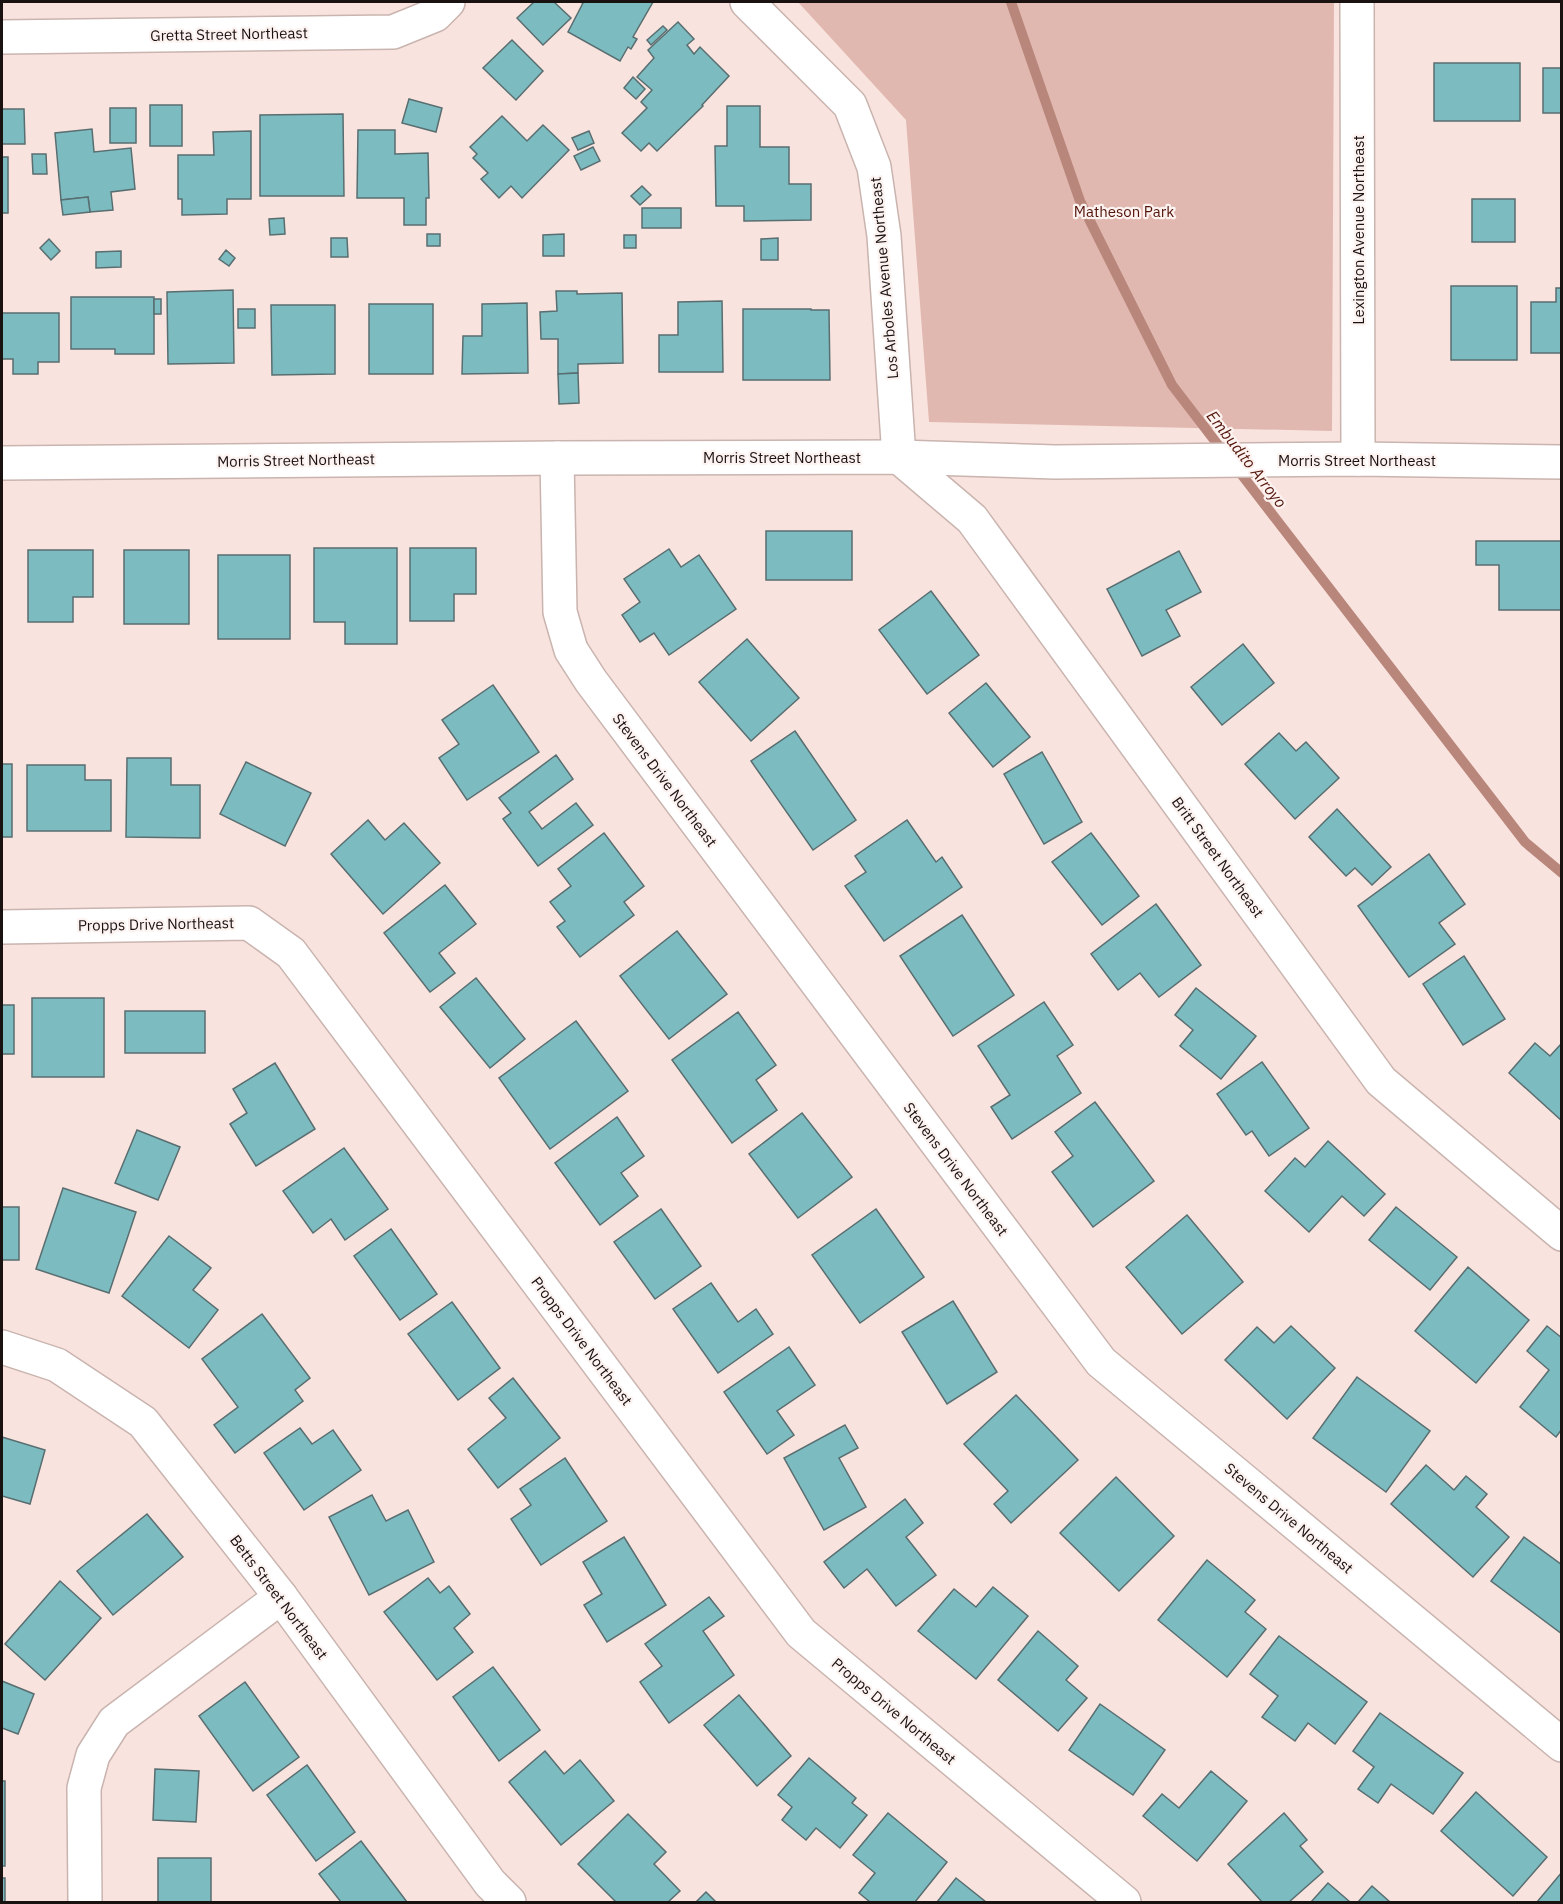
<svg xmlns="http://www.w3.org/2000/svg" width="1563" height="1904" viewBox="0 0 1563 1904" font-family="'IBM Plex Sans',sans-serif">
<style>
.green{fill:#e0b8af}
.lines{fill:none;stroke-linecap:round;stroke-linejoin:round}
.stream{stroke:#b9867b;stroke-width:10}
.building{fill:#7cbcc1;stroke:#596e70;stroke-width:1.5}
.street-casing{stroke:#c9b4af;stroke-width:36}
.secondary-casing{stroke:#c9b4af;stroke-width:36}
.street{stroke:#fff;stroke-width:33}
.secondary{stroke:#fff;stroke-width:33}
.labels{text-anchor:middle;dominant-baseline:central;stroke-width:4.5;stroke-linejoin:round;paint-order:stroke}
.street-label{font-size:15px;fill:#1a1211;stroke:#fcf3f1}
.park-label{font-size:15px;fill:#521309;stroke:#fcf3f1}
.water-label{font-size:16px;font-style:italic;fill:#531409;stroke:#fcf3f1}
</style>
<rect width="100%" height="100%" fill="#f9e3de"/>
<!-- green -->
<path class="green" d="M798,2H1334L1332,431L929,422L906,120Z"/>
<g class="lines">
<!-- stream -->
<g class="stream">
<path d="M1011,2L1080,201L1172,385L1225,454"/>
<path d="M1235,466L1525,842L1562,873"/>
</g>
</g>
<!-- building -->
<g class="building">
<path d="M534,2H554L571,18L543,45L517,18Z"/>
<path d="M580,2H653L633,37L637,39L631,49L628,47L620,61L568,32L583,3Z"/>
<path d="M678,22L694,39L687,45L694,54L700,47L729,76L702,105L703,106L657,151L649,143L641,151L622,133L647,108L641,102L652,90L637,77L654,58L648,50Z"/>
<path d="M663,26L667,30L651,45L647,40Z"/>
<path d="M512,40L543,71L516,100L483,68Z"/>
<rect x="1434" y="63" width="86" height="58"/>
<rect x="1543" y="68" width="19" height="45"/>
<path d="M633,77L645,89L636,99L624,88Z"/>
<path d="M409,99L442,108L436,132L402,123Z"/>
<rect x="150" y="105" width="32" height="41"/>
<path d="M727,106H760V147H789V184H811V220L744,221V206H716L715,146H727Z"/>
<rect x="110" y="108" width="26" height="35"/>
<path d="M2,109H24L25,144H2Z"/>
<path d="M343,114L344,196H260V115Z"/>
<path d="M502,116L527,141L543,125L569,150L522,198L511,186L499,198L481,179L488,173L473,158L477,154L470,147Z"/>
<path d="M92,129L94,152L131,148L135,189L111,192L113,210L90,212L88,197L61,200L55,133Z"/>
<path d="M358,130H395V154L428,153L429,198H426V225H404V198H357Z"/>
<path d="M251,131V199H227V214L182,215V199H178V155H214L213,132Z"/>
<path d="M589,131L594,143L578,150L572,138Z"/>
<path d="M593,147L600,161L581,170L574,156Z"/>
<path d="M32,154H46L47,174H33Z"/>
<rect x="2" y="157" width="6" height="56"/>
<path d="M642,186L651,195L640,205L631,196Z"/>
<path d="M88,197L90,212L63,215L61,200Z"/>
<rect x="1472" y="199" width="43" height="43"/>
<rect x="642" y="208" width="39" height="20"/>
<path d="M284,218L285,234L270,235L269,219Z"/>
<rect x="427" y="234" width="13" height="12"/>
<path d="M564,234V256H543V235Z"/>
<rect x="624" y="235" width="12" height="13"/>
<path d="M331,238H347L348,257H331Z"/>
<path d="M778,238V260H761V239Z"/>
<path d="M49,239L60,251L51,260L40,248Z"/>
<path d="M226,250L235,258L229,266L219,259Z"/>
<path d="M121,251V267L96,268V252Z"/>
<rect x="1451" y="286" width="66" height="74"/>
<path d="M1556,288H1562V353H1531V302H1556Z"/>
<path d="M233,290L234,363L168,364L167,292Z"/>
<path d="M556,291H577V294L622,293L623,363L578,364V373L558,374V339H541L540,312L557,311Z"/>
<path d="M71,297H154V354H115V349H71Z"/>
<rect x="154" y="299" width="7" height="15"/>
<path d="M722,301L723,372H659V335H678V302Z"/>
<path d="M527,303L528,373L462,374L463,336H482V304Z"/>
<rect x="369" y="304" width="64" height="70"/>
<path d="M271,305H335V374L272,375Z"/>
<rect x="238" y="309" width="17" height="19"/>
<path d="M743,309H811V310H829L830,380H743Z"/>
<path d="M2,313H59V362H38V374H13V359H2Z"/>
<path d="M578,373L579,403L559,404L558,374Z"/>
<rect x="766" y="531" width="86" height="49"/>
<path d="M1476,541H1562V610H1499V565H1476Z"/>
<path d="M314,548H397V644H345V622H314Z"/>
<path d="M410,548H476V594H454V621H410Z"/>
<path d="M669,549L681,567L699,555L736,609L669,655L654,633L640,642L622,615L640,602L624,579Z"/>
<path d="M28,550H93V597H73V622H28Z"/>
<rect x="124" y="550" width="65" height="74"/>
<path d="M1179,551L1201,592L1166,610L1180,636L1142,656L1107,589Z"/>
<rect x="218" y="555" width="72" height="84"/>
<path d="M931,591L979,655L927,694L879,630Z"/>
<path d="M747,639L799,698L751,741L699,682Z"/>
<path d="M1243,644L1274,683L1222,725L1191,687Z"/>
<path d="M986,683L1030,737L993,767L949,713Z"/>
<path d="M493,685L539,752L467,800L439,758L459,744L442,720Z"/>
<path d="M795,731L856,820L813,850L751,761Z"/>
<path d="M1279,733L1296,751L1306,742L1339,778L1295,819L1245,764Z"/>
<path d="M1042,752L1082,822L1044,844L1004,774Z"/>
<path d="M556,755L573,779L529,812L542,829L576,803L593,825L538,866L503,819L511,813L499,798Z"/>
<path d="M127,758H171V785H200V838L126,837Z"/>
<path d="M246,762L311,793L285,846L220,814Z"/>
<rect x="2" y="764" width="10" height="73"/>
<path d="M27,765H85V780H111V831H27Z"/>
<path d="M1337,809L1391,867L1372,885L1355,868L1346,876L1309,837Z"/>
<path d="M368,820L385,840L404,823L440,863L383,914L331,854Z"/>
<path d="M907,820L936,862L942,857L962,887L884,941L845,886L866,872L855,856Z"/>
<path d="M604,833L644,886L624,902L634,915L580,957L557,927L565,921L550,902L571,886L558,869Z"/>
<path d="M1091,833L1139,896L1102,925L1052,862Z"/>
<path d="M1429,854L1465,904L1439,923L1455,944L1409,977L1358,906Z"/>
<path d="M445,885L476,924L439,953L455,973L430,992L384,933Z"/>
<path d="M1156,904L1201,965L1159,997L1140,973L1118,990L1091,954Z"/>
<path d="M962,915L1014,995L953,1036L900,956Z"/>
<path d="M677,931L727,994L669,1039L620,976Z"/>
<path d="M1464,956L1505,1019L1463,1045L1423,984Z"/>
<path d="M476,978L525,1039L490,1068L440,1007Z"/>
<path d="M1196,988L1256,1036L1221,1079L1180,1046L1193,1030L1175,1015Z"/>
<rect x="32" y="998" width="72" height="79"/>
<path d="M1044,1002L1073,1045L1057,1056L1081,1093L1012,1139L991,1107L1010,1095L978,1046Z"/>
<path d="M2,1005H14V1054H2V1072Z"/>
<rect x="125" y="1011" width="80" height="42"/>
<path d="M738,1012L776,1065L756,1080L777,1110L732,1143L672,1060Z"/>
<path d="M576,1021L628,1091L550,1149L499,1078Z"/>
<path d="M1535,1043L1550,1056L1562,1043V1121L1509,1073Z"/>
<path d="M1262,1062L1309,1128L1269,1156L1252,1131L1246,1135L1217,1094Z"/>
<path d="M275,1063L315,1129L256,1166L230,1124L247,1113L233,1089Z"/>
<path d="M1095,1102L1154,1181L1093,1227L1052,1172L1073,1156L1055,1132Z"/>
<path d="M802,1113L852,1177L798,1218L749,1154Z"/>
<path d="M617,1117L644,1156L621,1173L638,1196L600,1225L555,1163Z"/>
<path d="M137,1130L180,1147L158,1200L115,1183Z"/>
<path d="M1328,1141L1385,1194L1364,1216L1342,1196L1309,1232L1265,1191L1295,1158L1305,1167Z"/>
<path d="M344,1148L388,1209L345,1240L331,1219L313,1233L283,1191Z"/>
<path d="M63,1188L136,1212L109,1293L36,1269Z"/>
<rect x="2" y="1207" width="17" height="53"/>
<path d="M1396,1207L1457,1257L1430,1290L1369,1240Z"/>
<path d="M661,1209L701,1266L655,1299L614,1242Z"/>
<path d="M876,1209L924,1277L860,1323L812,1255Z"/>
<path d="M1187,1215L1243,1282L1182,1334L1126,1267Z"/>
<path d="M391,1229L437,1294L400,1320L354,1256Z"/>
<path d="M169,1236L211,1268L193,1290L218,1310L189,1348L122,1296Z"/>
<path d="M1468,1267L1529,1320L1476,1383L1415,1331Z"/>
<path d="M711,1283L738,1322L756,1309L773,1334L718,1373L673,1309Z"/>
<path d="M953,1301L997,1372L947,1404L902,1332Z"/>
<path d="M452,1302L500,1368L458,1400L408,1334Z"/>
<path d="M262,1314L310,1378L295,1390L303,1401L235,1453L214,1425L238,1407L202,1359Z"/>
<path d="M1291,1326L1335,1368L1287,1419L1225,1360L1257,1327L1274,1343Z"/>
<path d="M1547,1326L1562,1338V1429L1556,1437L1520,1407L1549,1370L1527,1351Z"/>
<path d="M789,1347L815,1385L777,1411L794,1435L767,1454L724,1392Z"/>
<path d="M1357,1377L1430,1431L1386,1492L1313,1438Z"/>
<path d="M513,1378L560,1438L498,1488L468,1449L506,1418L489,1398Z"/>
<path d="M1016,1395L1078,1460L1011,1523L994,1504L1008,1491L964,1444Z"/>
<path d="M845,1425L858,1448L839,1458L866,1507L824,1530L784,1458Z"/>
<path d="M300,1428L312,1444L333,1430L361,1470L304,1510L264,1453Z"/>
<path d="M2,1437L45,1450L30,1504L2,1496Z"/>
<path d="M565,1458L607,1521L541,1565L511,1519L531,1505L520,1489Z"/>
<path d="M1426,1465L1454,1490L1466,1476L1487,1494L1476,1507L1509,1537L1473,1577L1391,1504Z"/>
<path d="M1116,1477L1174,1536L1119,1591L1060,1533Z"/>
<path d="M372,1495L386,1521L408,1510L434,1562L369,1595L329,1517Z"/>
<path d="M905,1499L923,1523L906,1537L936,1575L896,1606L867,1569L844,1588L824,1562Z"/>
<path d="M147,1514L183,1557L113,1615L77,1571Z"/>
<path d="M624,1537L666,1605L607,1642L584,1605L602,1594L583,1562Z"/>
<path d="M1524,1537L1562,1565V1634L1491,1581Z"/>
<path d="M1207,1560L1255,1600L1245,1612L1266,1629L1227,1677L1158,1620Z"/>
<path d="M428,1578L440,1593L449,1586L470,1614L454,1628L473,1652L437,1680L384,1612Z"/>
<path d="M60,1581L101,1618L45,1680L5,1644Z"/>
<path d="M993,1587L1028,1616L976,1679L918,1631L954,1589L976,1607Z"/>
<path d="M709,1597L724,1616L703,1631L734,1675L669,1723L640,1682L662,1666L645,1644Z"/>
<path d="M1038,1631L1078,1666L1066,1680L1087,1698L1058,1731L998,1680Z"/>
<path d="M1279,1636L1367,1702L1335,1744L1308,1723L1295,1741L1262,1717L1278,1696L1250,1674Z"/>
<path d="M493,1667L540,1730L499,1761L453,1697Z"/>
<path d="M2,1681L34,1694L18,1734L2,1728Z"/>
<path d="M245,1682L299,1757L253,1791L199,1716Z"/>
<path d="M739,1695L791,1756L757,1786L704,1725Z"/>
<path d="M1100,1704L1165,1750L1133,1795L1069,1750Z"/>
<path d="M1380,1713L1463,1773L1433,1814L1391,1784L1378,1803L1358,1789L1374,1767L1353,1751Z"/>
<path d="M545,1751L564,1774L580,1760L614,1801L561,1845L509,1782Z"/>
<path d="M809,1758L856,1798L852,1803L867,1815L840,1848L816,1828L806,1840L782,1820L792,1807L778,1795Z"/>
<path d="M307,1765L355,1832L316,1861L267,1795Z"/>
<path d="M155,1769L199,1771L196,1822L153,1820Z"/>
<path d="M1211,1771L1247,1801L1197,1861L1143,1816L1162,1794L1179,1808Z"/>
<rect x="2" y="1781" width="3" height="85"/>
<path d="M1476,1792L1547,1857L1513,1896L1441,1831Z"/>
<path d="M888,1813L947,1862L915,1902H870L859,1893L875,1873L853,1855Z"/>
<path d="M1284,1813L1307,1840L1300,1846L1323,1872L1289,1902H1262L1228,1864Z"/>
<path d="M628,1814L666,1852L654,1864L680,1891L668,1902H616L578,1864Z"/>
<path d="M361,1841L407,1902H341L319,1874Z"/>
<rect x="158" y="1858" width="53" height="44"/>
<path d="M1562,1872V1902H1537Z"/>
<rect x="2" y="1878" width="3" height="24"/>
<path d="M956,1878L986,1902H937Z"/>
<path d="M1328,1883L1350,1902H1311Z"/>
<path d="M1372,1886L1390,1902H1358Z"/>
<path d="M706,1892L716,1902H696Z"/>
</g>
<g class="lines">
<!-- street casing -->
<g class="street-casing">
<g id="street">
<path d="M747,2L850,105L874,167L884,236L899,457L972,519L1381,1081L1562,1234"/>
<path d="M1357,2L1358,459"/>
<path d="M2,37L393,32L435,15L448,2"/>
<path d="M557,458L560,612L571,650L591,681L1101,1362L1562,1745"/>
<path d="M2,927L249,923L291,953L801,1633L1124,1902"/>
<path d="M2,1347L57,1365L143,1422L281,1597L490,1883L509,1902"/>
<path d="M85,1902L84,1788L93,1755L114,1722L281,1597"/>
</g>
</g>
<!-- secondary casing -->
<g class="secondary-casing">
<path id="secondary" d="M2,463L557,458L899,457L1055,462L1358,459L1562,462"/>
</g>
<!-- street -->
<use href="#street" class="street"/>
<!-- secondary -->
<use href="#secondary" class="secondary"/>
</g>
<g class="labels">
<!-- street labels -->
<g class="street-label">
<text transform="translate(229 34) rotate(-1)">Gretta Street Northeast</text>
<text transform="translate(1358 230) rotate(-90)">Lexington Avenue Northeast</text>
<text transform="translate(884 278) rotate(-95)">Los Arboles Avenue Northeast</text>
<text x="782" y="457">Morris Street Northeast</text>
<text transform="translate(296 460) rotate(-1)">Morris Street Northeast</text>
<text x="1357" y="460">Morris Street Northeast</text>
<text transform="translate(665 780) rotate(53)">Stevens Drive Northeast</text>
<text transform="translate(1218 857) rotate(54)">Britt Street Northeast</text>
<text transform="translate(156 924) rotate(-1)">Propps Drive Northeast</text>
<text transform="translate(956 1169) rotate(53)">Stevens Drive Northeast</text>
<text transform="translate(582 1341) rotate(53)">Propps Drive Northeast</text>
<text transform="translate(1289 1518) rotate(40)">Stevens Drive Northeast</text>
<text transform="translate(279 1597) rotate(53)">Betts Street Northeast</text>
<text transform="translate(894 1711) rotate(40)">Propps Drive Northeast</text>
</g>
<!-- park labels -->
<g class="park-label">
<text x="1124" y="211">Matheson Park</text>
</g>
<!-- water labels -->
<g class="water-label">
<text transform="translate(1247 459) rotate(52)">Embudito Arroyo</text>
</g>
</g>
<!-- border -->
<rect width="1563" height="1904" fill="none" stroke="#1a1211" stroke-width="6"/>
</svg>
